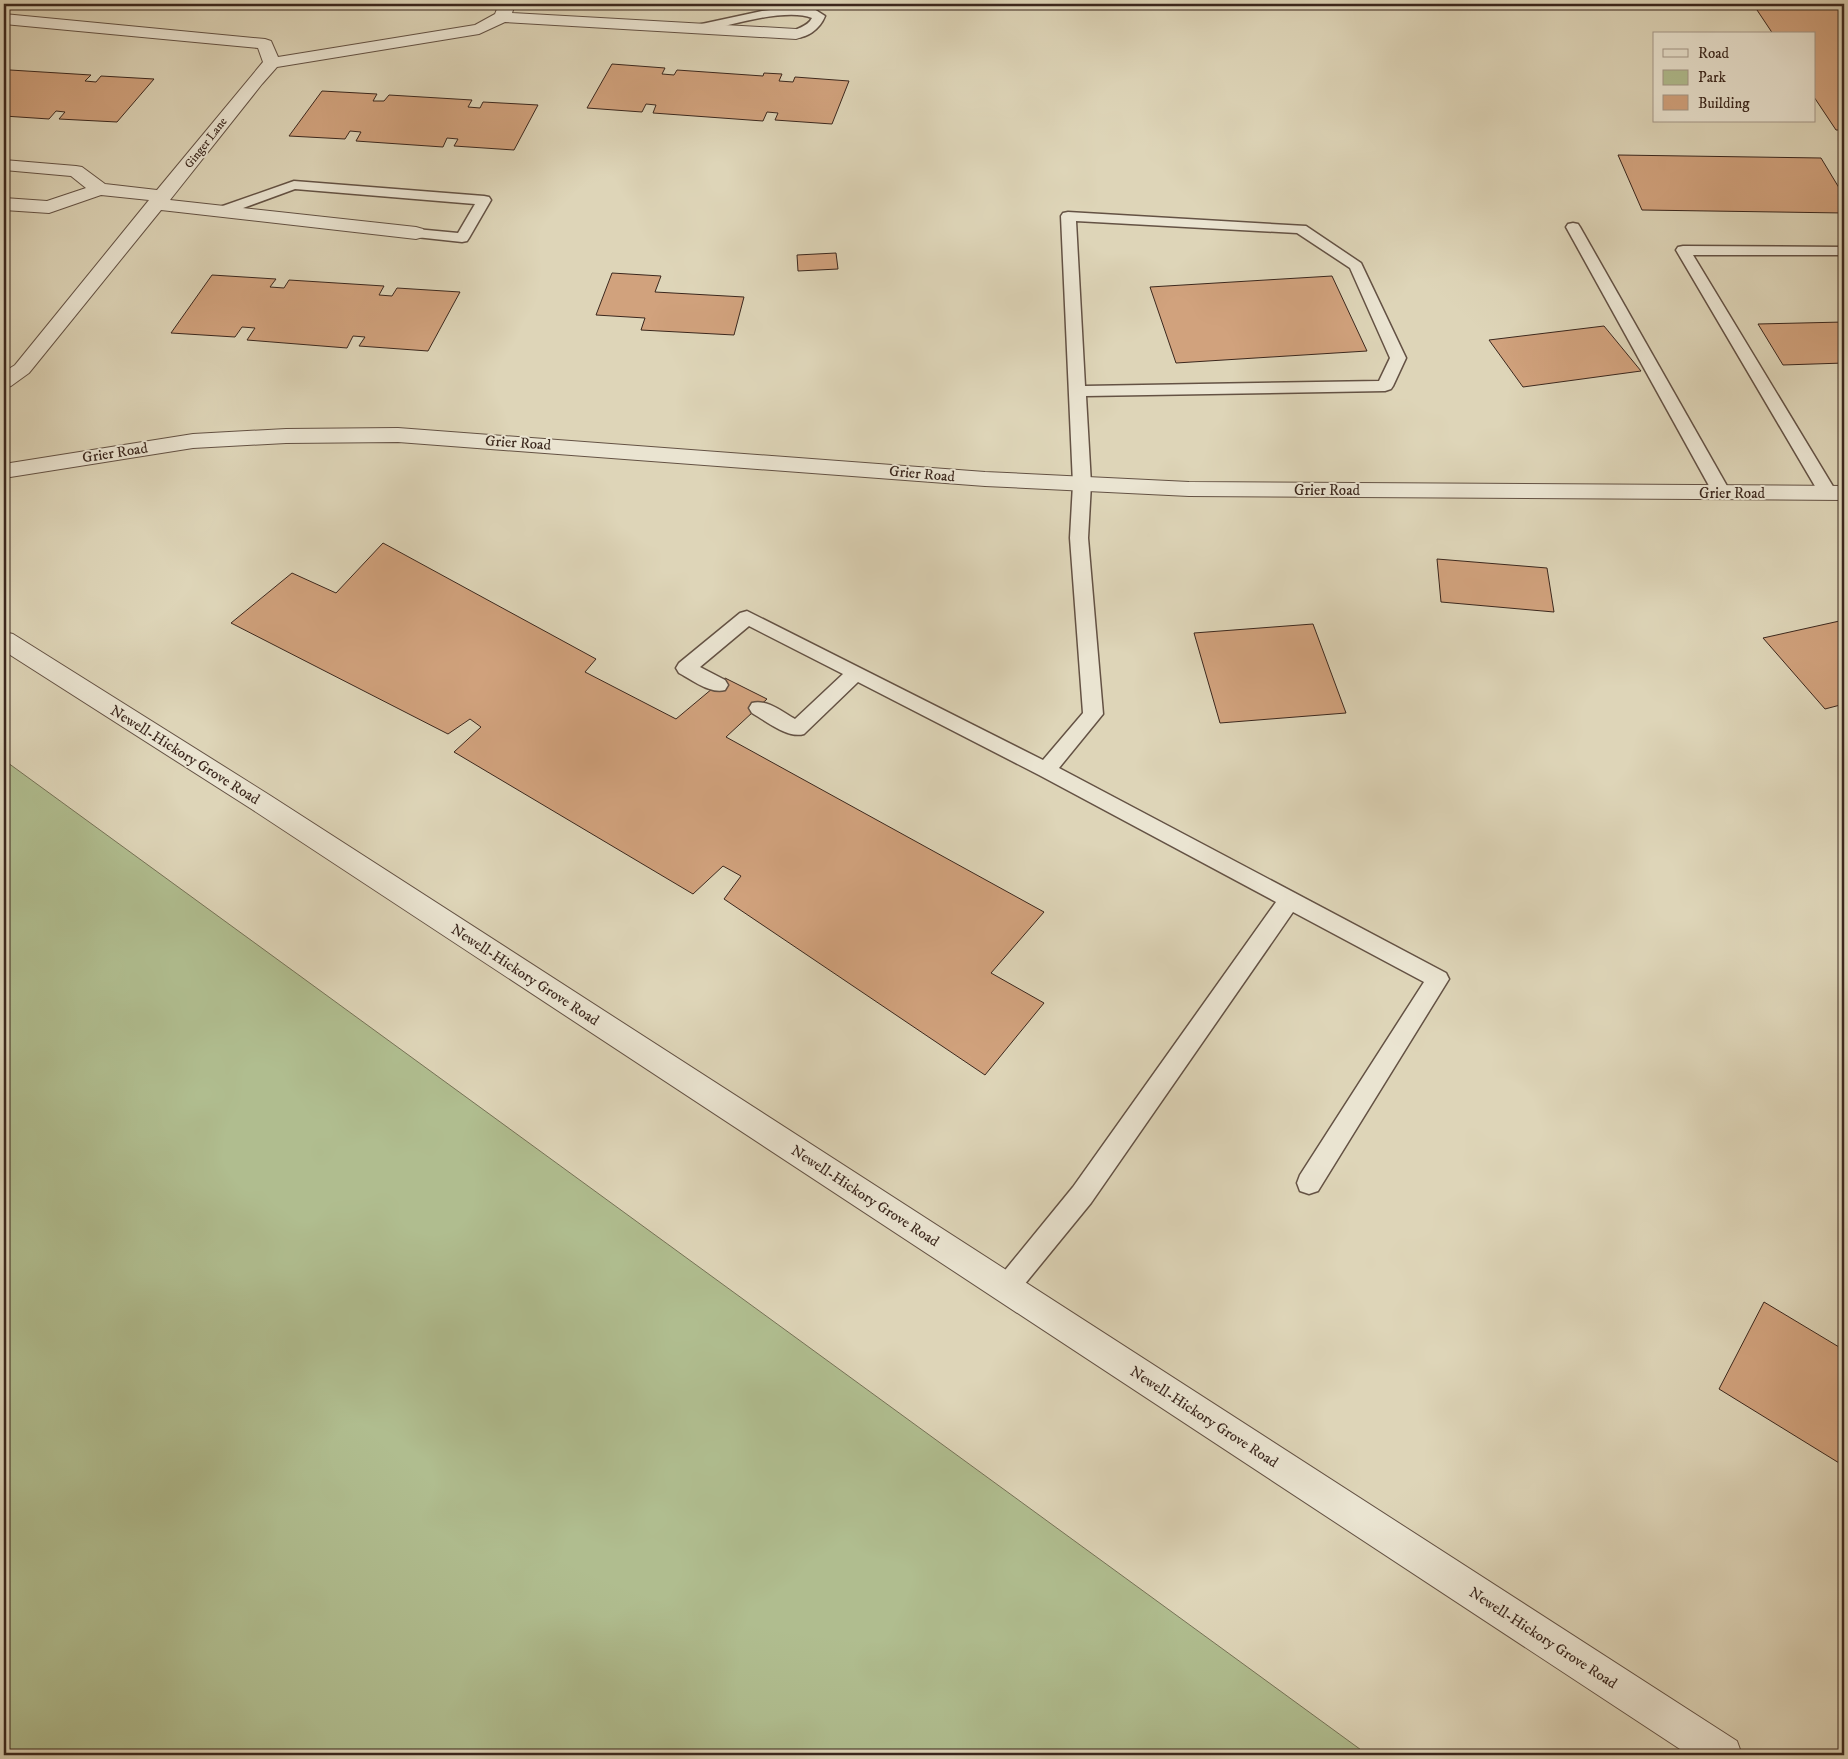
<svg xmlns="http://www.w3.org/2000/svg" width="1848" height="1759" viewBox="0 0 1848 1759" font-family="'IM FELL DW Pica',serif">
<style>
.green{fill:#b0bd8f;stroke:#767256}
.building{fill:#d1a27d;stroke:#3b271d}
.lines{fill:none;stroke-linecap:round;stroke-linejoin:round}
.service-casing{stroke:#645244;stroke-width:3}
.minor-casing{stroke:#645244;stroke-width:2}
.tertiary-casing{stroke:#645244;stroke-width:2}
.service{fill:#eae4d1;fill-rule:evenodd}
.minor{fill:#eae4d1;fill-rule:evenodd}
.tertiary{fill:#eae4d1;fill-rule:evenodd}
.labels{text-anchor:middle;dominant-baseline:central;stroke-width:4;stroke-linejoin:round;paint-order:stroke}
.far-street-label{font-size:12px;fill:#3b271d;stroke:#eae4d1}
.street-label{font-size:15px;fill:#3b271d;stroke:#eae4d1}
</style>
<rect width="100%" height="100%" fill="#ded5b8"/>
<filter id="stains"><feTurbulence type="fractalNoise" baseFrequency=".004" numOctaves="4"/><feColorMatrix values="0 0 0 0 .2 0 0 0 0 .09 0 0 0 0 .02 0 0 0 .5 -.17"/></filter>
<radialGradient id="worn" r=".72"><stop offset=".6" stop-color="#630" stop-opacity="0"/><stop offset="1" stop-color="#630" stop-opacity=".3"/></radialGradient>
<!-- green -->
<path class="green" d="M4,760L1368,1755H4Z"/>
<!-- building -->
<g class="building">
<path d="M1753,4H1844V130H1836L1814,97V34H1773Z"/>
<path d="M612,64L665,68L662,74L674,75L677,70L763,76L764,73L782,74L779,81L793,82L795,77L849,81L832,124L775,120L778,113L767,112L763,121L653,113L656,105L646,104L642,112L587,108Z"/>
<path d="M10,70L91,75L85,81L96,82L101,76L154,79L117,122L59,119L65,112L56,111L49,119L4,116V76Z"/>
<path d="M322,91L377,94L373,101H384L389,95L472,100L468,107L480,108L483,102L538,105L514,150L454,146L458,139L447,138L443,147L356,141L361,132L350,131L345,139L289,136Z"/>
<path d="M1618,155L1821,158L1844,196V213L1642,210Z"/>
<path d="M836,253L838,269L798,271L797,255Z"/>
<path d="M612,273L661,276L655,292L744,297L734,335L641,330L645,318L596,315Z"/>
<path d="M212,275L276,279L270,287L284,288L289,280L384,286L379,295L392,296L397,288L460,292L428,351L359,346L365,337L353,336L347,348L247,340L255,328L242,327L235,337L171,333Z"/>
<path d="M1332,276L1367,351L1176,363L1150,287Z"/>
<path d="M1844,322V363L1783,365L1758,324Z"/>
<path d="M1604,326L1641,371L1523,387L1489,340Z"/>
<path d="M383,543L596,659L585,672L676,719L725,678L767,699L726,737L1044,912L991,973L1044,1003L985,1075L724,899L741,876L723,866L693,894L454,752L481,727L470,719L448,734L231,623L292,573L336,593Z"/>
<path d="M1437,559L1547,568L1554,612L1441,602Z"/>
<path d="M1844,620V704L1825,709L1763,638Z"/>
<path d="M1313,624L1346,713L1220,723L1194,633Z"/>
<path d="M1764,1302L1844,1350V1466L1719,1389Z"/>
</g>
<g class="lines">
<!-- service casing -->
<g class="service-casing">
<g id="service">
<path d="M796,7L814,9L825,16C820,29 806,40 792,37L790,34C796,27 807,28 812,18C786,7 728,26 701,32L695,28L697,25L762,11Z"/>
<path d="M294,181L484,196L489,197L491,200L469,238L467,241L462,242L416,237L411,236L409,233L411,230L416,229L458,233L475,204L295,189L227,214H217L215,211L217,208Z"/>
<path d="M1068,212L1306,226L1361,263L1406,358L1393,386L1391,389L1385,391L1086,396L1091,484L1088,538L1103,714L1059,768L1446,973L1449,979L1318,1191L1309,1194L1300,1191L1297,1183L1300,1175L1424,982L1293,912L1091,1203L1015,1296L1006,1300L997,1296L993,1288L997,1280L1073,1187L1276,902L1039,775L858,682L804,734C788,739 766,721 752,713L749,708L752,703C767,699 782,712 795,719L843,674L749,626L700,667L725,680L728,685L725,690C710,694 692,680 679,673L676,668L679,663L740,613L747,611L1043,760L1083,713L1070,538L1073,484L1061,216L1063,213ZM1076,221L1297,233L1350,268L1390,358L1379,381L1085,386Z"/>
<path d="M1573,223L1578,224L1580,227L1731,493L1728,497L1722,498L1716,497L1713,493L1566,227L1568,224Z"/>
<path d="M1683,246L1844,247V255H1693L1837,493L1834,497L1828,498L1822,497L1819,493L1676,250L1678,247Z"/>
</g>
</g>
<!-- minor casing -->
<g class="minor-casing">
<g id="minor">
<path d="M499,4H515L512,13L796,29L802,31L804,34L802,37L796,39L505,22L479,34L277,67L262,84L170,200L416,227L423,229L425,233L423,237L416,239L161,210L29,373L11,386L4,388V372L15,365L149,200L101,195L49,213L4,210V198L47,201L86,188L71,176L4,170V160L76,166L82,167L105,184L157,190L263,62L258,48L4,24V14L265,39L271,41L278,57L475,25L495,14Z"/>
<path d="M4,632L13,634L271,796L1737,1741L1742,1755H1689L253,810L4,651Z"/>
</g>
</g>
<!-- tertiary casing -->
<g class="tertiary-casing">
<path id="tertiary" d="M398,428L985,472L1189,482L1844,486V500L1189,496L985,486L398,442L286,443L193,448L4,478V464L193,434L286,429Z"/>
</g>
<!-- service -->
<use href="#service" class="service"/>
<!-- minor -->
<use href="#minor" class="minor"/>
<!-- tertiary -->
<use href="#tertiary" class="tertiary"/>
</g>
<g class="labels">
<!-- far-street labels -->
<g class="far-street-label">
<text transform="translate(206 143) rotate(-52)">Ginger Lane</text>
</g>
<!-- street labels -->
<g class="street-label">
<text transform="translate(518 443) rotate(4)">Grier Road</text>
<text transform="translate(115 453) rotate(-9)">Grier Road</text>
<text transform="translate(922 474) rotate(5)">Grier Road</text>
<text x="1327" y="490">Grier Road</text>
<text x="1732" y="493">Grier Road</text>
<text transform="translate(185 755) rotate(32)">Newell-Hickory Grove Road</text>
<text transform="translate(525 975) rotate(33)">Newell-Hickory Grove Road</text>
<text transform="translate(865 1196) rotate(33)">Newell-Hickory Grove Road</text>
<text transform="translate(1204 1417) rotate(33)">Newell-Hickory Grove Road</text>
<text transform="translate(1543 1638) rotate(33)">Newell-Hickory Grove Road</text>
</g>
</g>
<!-- margin -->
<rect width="1848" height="1759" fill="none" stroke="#ded5b8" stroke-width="20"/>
<rect x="5" y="5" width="1838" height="1749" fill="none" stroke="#3b271d" stroke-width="2.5"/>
<rect x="10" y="10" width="1828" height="1739" fill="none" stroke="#3b271d"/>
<!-- legend -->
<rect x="1653" y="32" width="162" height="90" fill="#eae4d1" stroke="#a49889"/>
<rect x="1663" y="49" width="25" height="8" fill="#eae4d1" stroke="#a49889"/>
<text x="1698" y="58" font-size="15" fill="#3b271d">Road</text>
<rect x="1663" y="70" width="25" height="15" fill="#b0bd8f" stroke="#a49889"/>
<text x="1698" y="82" font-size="15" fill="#3b271d">Park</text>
<rect x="1663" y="95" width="25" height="15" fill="#d1a27d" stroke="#a49889"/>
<text x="1698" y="108" font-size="15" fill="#3b271d">Building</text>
<rect width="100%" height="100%" filter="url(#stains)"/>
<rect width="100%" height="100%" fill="url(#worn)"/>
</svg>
